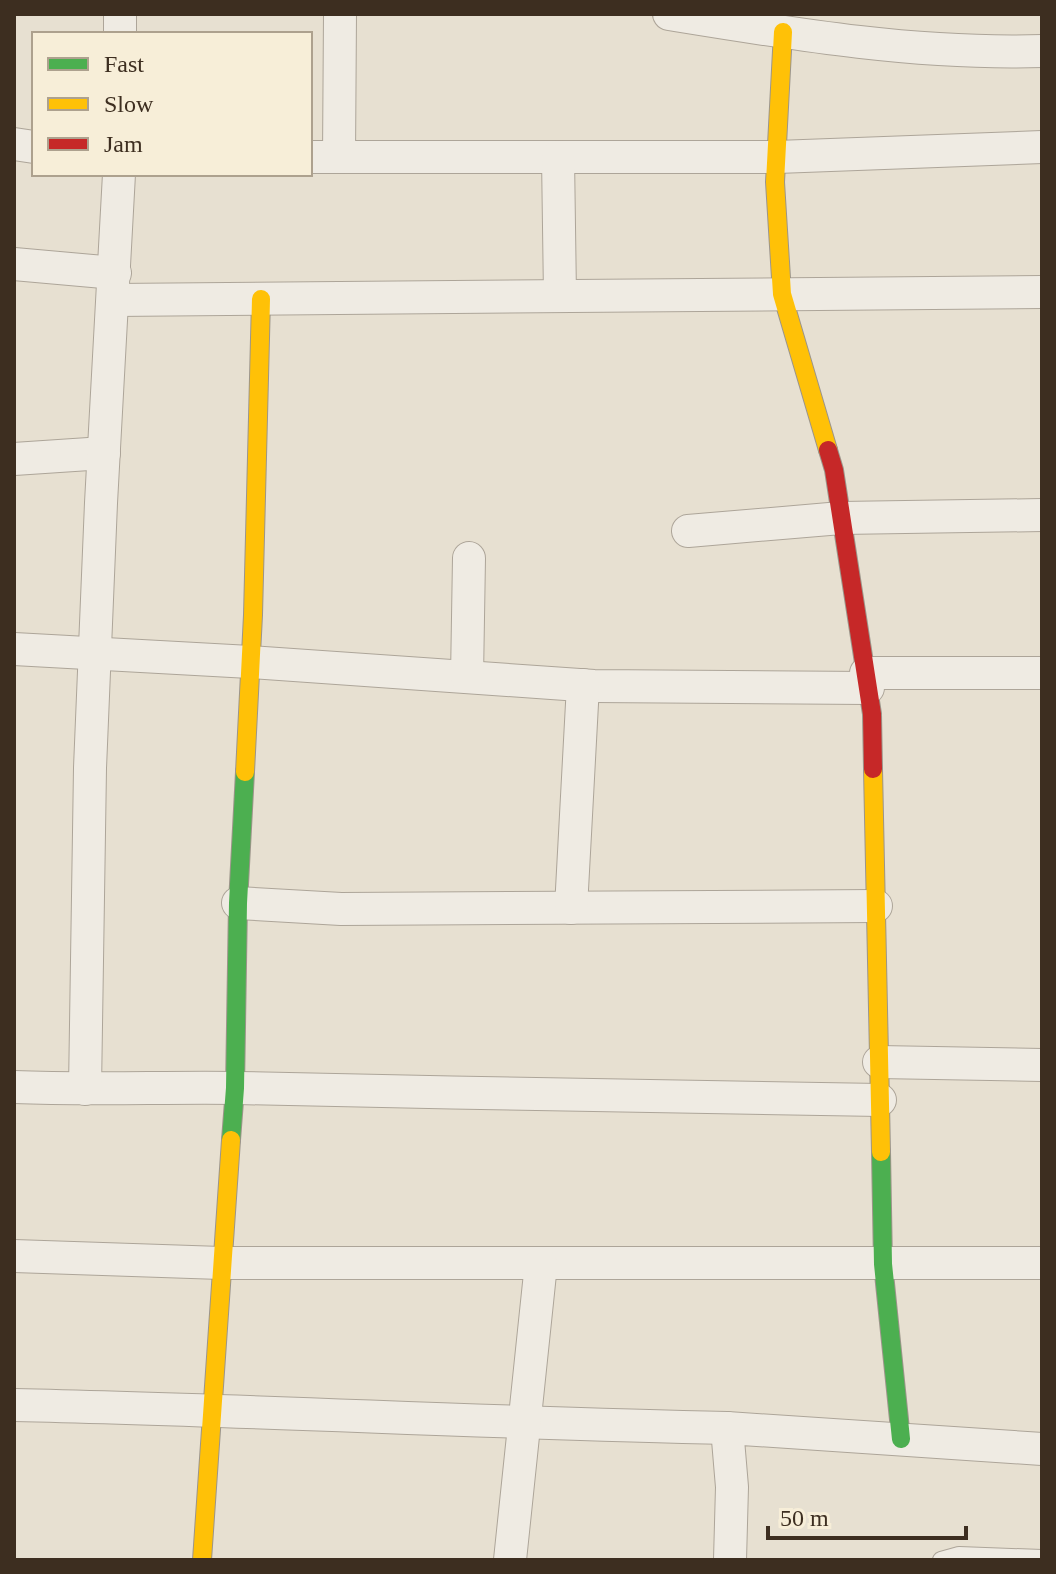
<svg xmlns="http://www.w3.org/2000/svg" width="1056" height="1574" viewBox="0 0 1056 1574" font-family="'Times New Roman',serif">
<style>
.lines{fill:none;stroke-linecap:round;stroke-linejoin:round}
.lane-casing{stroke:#ada599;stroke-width:18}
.street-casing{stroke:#ada599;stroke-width:34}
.fast-casing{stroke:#9c958a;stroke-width:20}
.slow-casing{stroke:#9c958a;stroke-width:20}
.jam-casing{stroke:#9c958a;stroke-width:20}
.lane{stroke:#efebe3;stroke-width:16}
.street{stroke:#efebe3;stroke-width:32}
.fast{stroke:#4caf50;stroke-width:18}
.slow{stroke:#ffc107;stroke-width:18}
.jam{stroke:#c62828;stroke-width:18}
</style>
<rect width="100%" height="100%" fill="#e7e0d1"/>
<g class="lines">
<!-- lane casing -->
<g class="lane-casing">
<path id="lane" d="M941,1560L959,1555L1042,1558"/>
</g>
<!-- street casing -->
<g class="street-casing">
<g id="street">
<path d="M669,14C792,34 918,55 1042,51"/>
<path d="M120,34V14"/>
<path d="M14,144L34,147"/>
<path d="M310,157H777L1042,147"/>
<path d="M339,157L340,14"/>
<path d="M558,157L560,296"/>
<path d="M14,264L115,273"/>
<path d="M114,300L1042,292"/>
<path d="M14,459L104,453"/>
<path d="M688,531L841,518L1042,515"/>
<path d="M14,649L250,662L594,686L868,688"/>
<path d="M866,673H1042"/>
<path d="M467,677L469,558"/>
<path d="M238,903L341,909L876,906"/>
<path d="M571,908L583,685"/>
<path d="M879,1062L1042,1065"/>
<path d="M14,1087C89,1090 163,1087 238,1088C452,1092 666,1098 880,1100"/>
<path d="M85,1089L90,768L101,503L119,174"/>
<path d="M14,1256L221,1263H1042"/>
<path d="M14,1405C252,1410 489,1423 727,1428"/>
<path d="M510,1560L541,1264"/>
<path d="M730,1560L732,1487L727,1428L1042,1449"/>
</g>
</g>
<!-- fast casing -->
<g class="fast-casing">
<g id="fast">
<path d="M231,1140L235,1088L238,903L245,772"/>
<path d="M881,1152L883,1264L901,1439"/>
</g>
</g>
<!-- slow casing -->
<g class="slow-casing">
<g id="slow">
<path d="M783,32L775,182L782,294L828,450"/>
<path d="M873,769L881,1152"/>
<path d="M245,772L253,615L261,299"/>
<path d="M202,1560L231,1140"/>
</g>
</g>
<!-- jam casing -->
<g class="jam-casing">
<path id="jam" d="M828,450L834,470L872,714L873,769"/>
</g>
<!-- lane -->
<use href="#lane" class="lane"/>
<!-- street -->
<use href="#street" class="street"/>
<!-- fast -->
<use href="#fast" class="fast"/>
<!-- slow -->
<use href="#slow" class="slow"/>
<!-- jam -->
<use href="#jam" class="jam"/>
</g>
<!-- border -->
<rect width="1056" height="1574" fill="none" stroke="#3d2e20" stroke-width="32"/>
<!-- legend -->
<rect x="32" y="32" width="280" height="144" fill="#f7eed8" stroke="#ada18e" stroke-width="2"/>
<rect x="48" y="58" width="40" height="12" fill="#4caf50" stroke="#ada18e" stroke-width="2"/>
<text x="104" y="72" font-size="24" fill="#3d2e20">Fast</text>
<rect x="48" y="98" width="40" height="12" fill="#ffc107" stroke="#ada18e" stroke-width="2"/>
<text x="104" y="112" font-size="24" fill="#3d2e20">Slow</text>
<rect x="48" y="138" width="40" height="12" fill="#c62828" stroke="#ada18e" stroke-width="2"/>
<text x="104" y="152" font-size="24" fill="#3d2e20">Jam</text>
<!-- scale -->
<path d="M768 1526v12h198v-12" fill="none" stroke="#3d2e20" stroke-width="4"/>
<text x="780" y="1526" font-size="24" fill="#3d2e20" stroke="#f7eed8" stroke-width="6" paint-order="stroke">50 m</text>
</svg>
